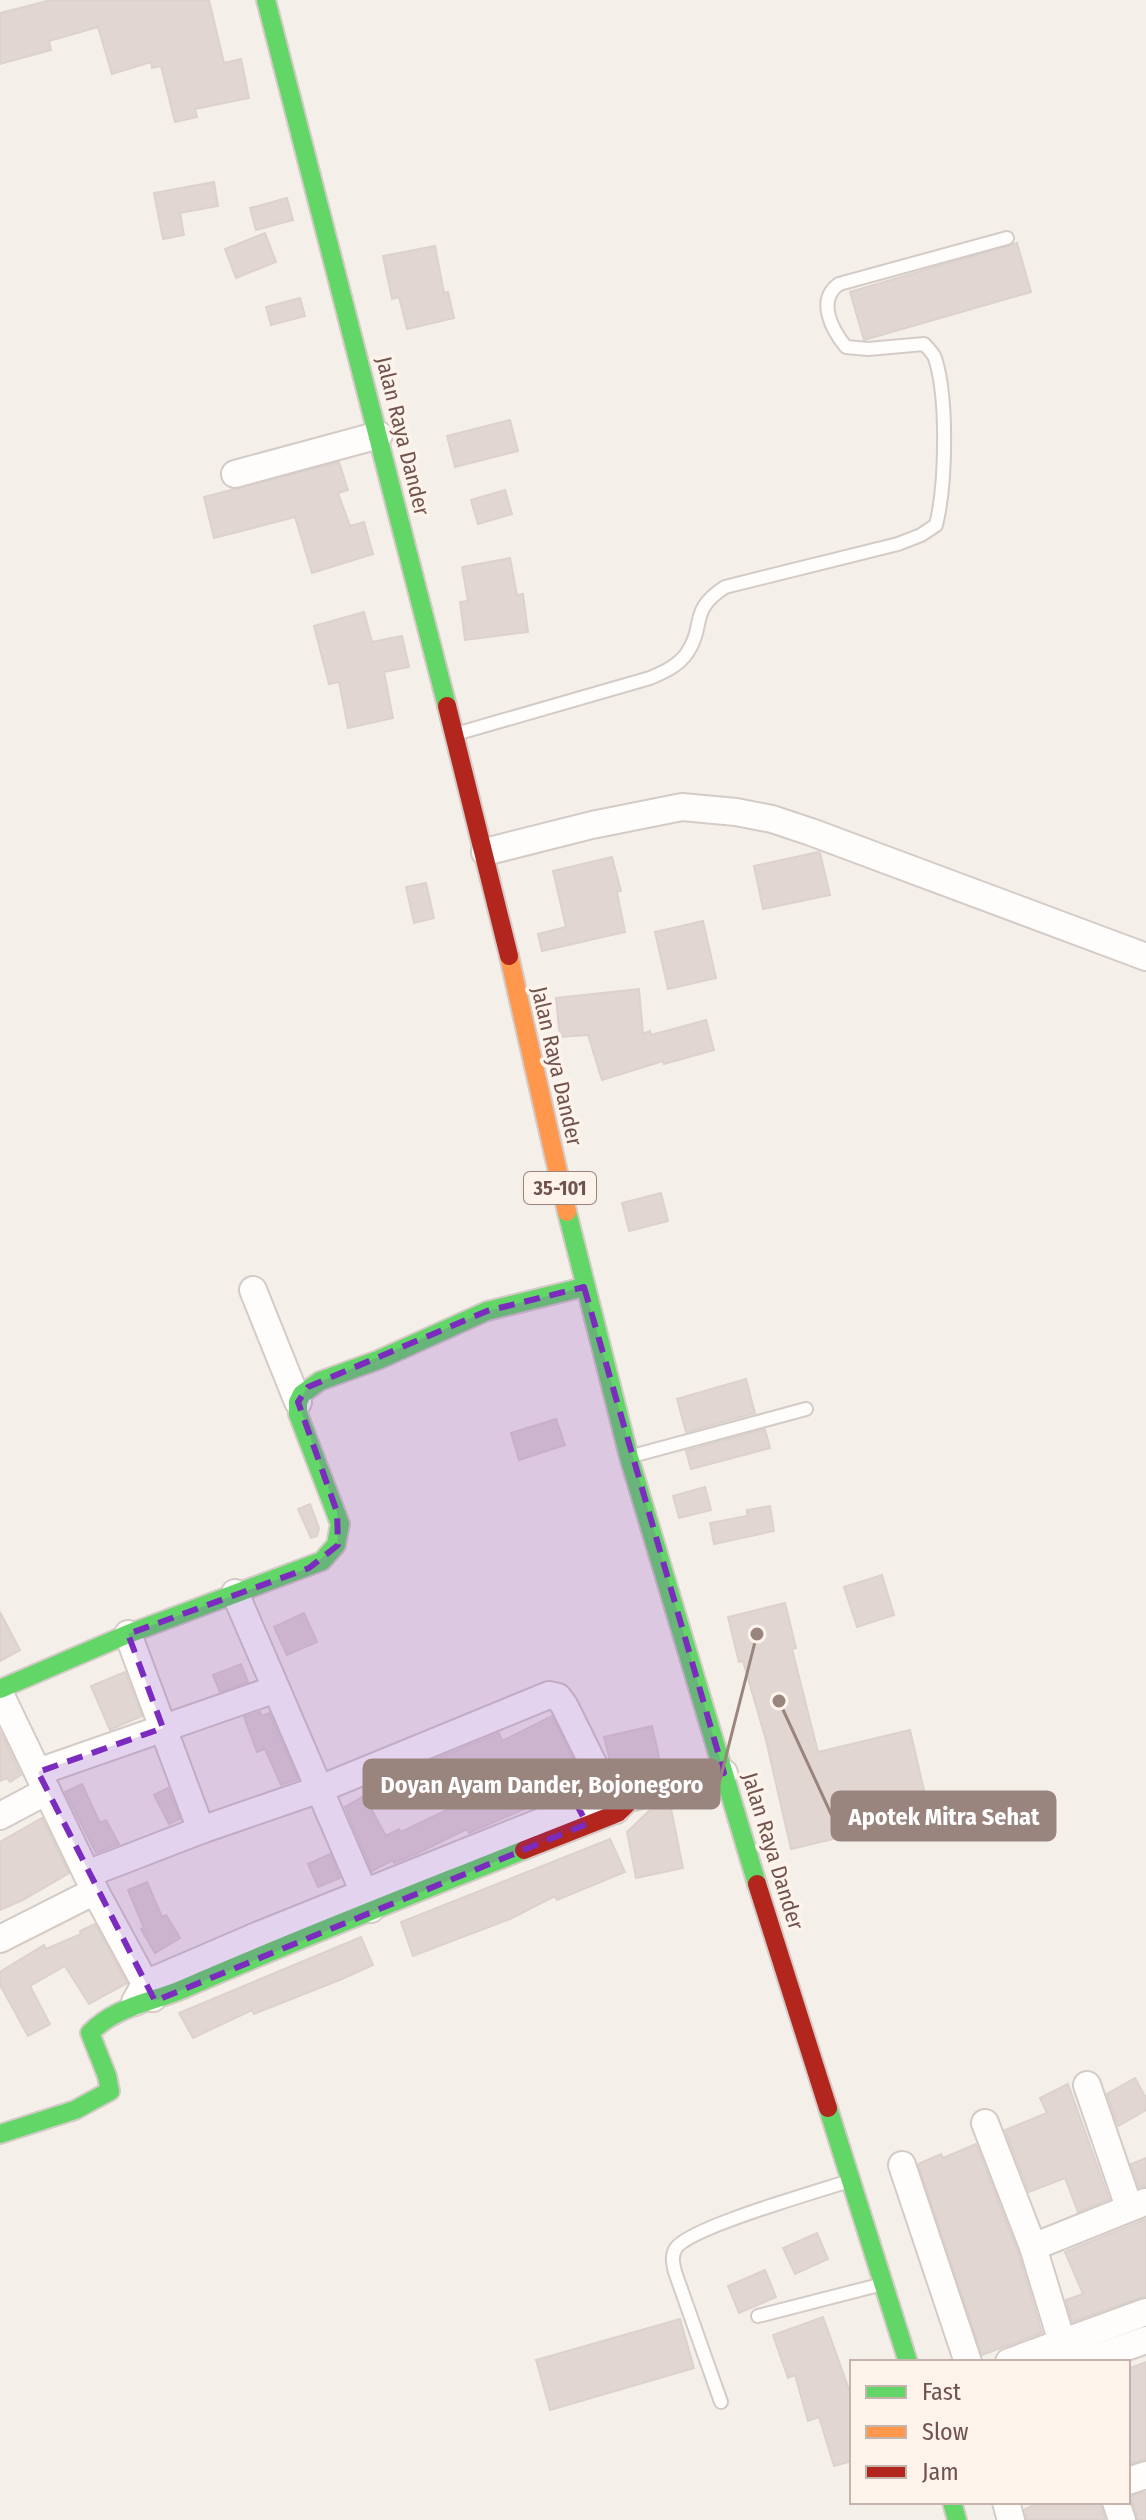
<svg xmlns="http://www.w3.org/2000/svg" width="1146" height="2520" viewBox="0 0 1146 2520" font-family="'Fira Sans Condensed',sans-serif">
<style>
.building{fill:#e1d6d2;stroke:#ddd1cd;stroke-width:2}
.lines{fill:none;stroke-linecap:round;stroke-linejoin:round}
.lane-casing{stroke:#d4cbc7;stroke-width:16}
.street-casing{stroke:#d4cbc7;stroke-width:30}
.fast-casing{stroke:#d4cac6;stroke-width:22}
.slow-casing{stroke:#d4cac6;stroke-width:22}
.jam-casing{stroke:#d4cac6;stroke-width:22}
.lane{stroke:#fefdfc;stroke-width:12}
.street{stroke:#fefdfc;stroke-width:26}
.fast{stroke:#63d668;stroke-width:18}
.slow{stroke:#ff974d;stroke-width:18}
.jam{stroke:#b3261e;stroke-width:18}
.marked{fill:#7b2cbf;fill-opacity:0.2;stroke:#7b2cbf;stroke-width:6;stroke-dasharray:16 10;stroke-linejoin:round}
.labels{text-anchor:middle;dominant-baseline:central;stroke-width:7;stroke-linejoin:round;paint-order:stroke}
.shield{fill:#fdf3eb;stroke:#9a837c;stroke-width:2}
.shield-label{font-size:20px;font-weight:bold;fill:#70534d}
.street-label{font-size:22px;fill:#70534d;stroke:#fdf3eb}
.leader{fill:none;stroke:#9a847e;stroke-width:3}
.callout-dot{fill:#9a847e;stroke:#fdf3eb;stroke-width:3}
.callout{fill:#9a847e;stroke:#9a847e;stroke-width:3}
.callout-label{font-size:24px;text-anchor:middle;font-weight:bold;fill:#fff}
</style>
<rect width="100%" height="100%" fill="#f5efea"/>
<!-- building -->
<g class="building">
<path d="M51,0H209L224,63L241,59L249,98L195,109L197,117L175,122L161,66L152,68L151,62L112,74L98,27L49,41L51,50L0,64V13Z"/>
<path d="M214,182L218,206L180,213L184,235L163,239L154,193Z"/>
<path d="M287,198L293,220L256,230L250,208Z"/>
<path d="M265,233L276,262L236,278L225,249Z"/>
<path d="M1017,243L1031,292L864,340L850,292Z"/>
<path d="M435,246L444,293L448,292L454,318L407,329L399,297L392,299L383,256Z"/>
<path d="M300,298L305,316L271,325L266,307Z"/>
<path d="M510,420L518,451L455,467L447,436Z"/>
<path d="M339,462L348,490L338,493L350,526L364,522L373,554L312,573L295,517L214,538L204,497Z"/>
<path d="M505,490L512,514L478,524L471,500Z"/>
<path d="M510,558L517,595L523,594L528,632L465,640L460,602L468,601L462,567Z"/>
<path d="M364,612L372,642L402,636L409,667L384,672L393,718L348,728L339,682L329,684L314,626Z"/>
<path d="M818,852L820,853L830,895L763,909L754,866Z"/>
<path d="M612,857L621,891L617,892L625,932L542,951L538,934L566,927L553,871Z"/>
<path d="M426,883L434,918L414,923L406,887Z"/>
<path d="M703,921L716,978L668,989L655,932Z"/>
<path d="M639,989L643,1034L650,1031L651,1035L706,1020L714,1050L664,1064L663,1061L602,1080L588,1035L560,1037L556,998Z"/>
<path d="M661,1193L668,1221L629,1231L622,1203Z"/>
<path d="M746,1379L755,1413L686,1432L677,1399Z"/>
<path d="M556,1419L565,1445L519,1460L511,1433Z"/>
<path d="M765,1429L770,1448L691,1469L686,1451Z"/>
<path d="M705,1487L711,1510L679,1518L673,1496Z"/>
<path d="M310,1504L319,1528L317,1536L311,1538L298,1509Z"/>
<path d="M770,1506L774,1531L714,1544L710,1523L747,1516V1510Z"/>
<path d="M882,1575L894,1615L857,1627L844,1587Z"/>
<path d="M785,1603L796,1648L792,1649L818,1752L910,1730L930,1816L791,1849L766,1740L743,1661L739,1662L728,1617Z"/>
<path d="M0,1612L20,1650L0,1661Z"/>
<path d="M304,1613L317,1642L287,1655L274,1627Z"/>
<path d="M241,1664L248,1682L220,1692L213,1675Z"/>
<path d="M125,1672L142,1716L110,1730L91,1686Z"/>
<path d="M260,1712L262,1716L269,1713L298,1779L281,1785L265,1749L257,1752L244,1717Z"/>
<path d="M552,1716L587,1787L544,1803L543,1801L469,1833L467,1829L416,1854L394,1863L393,1860L372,1871L345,1807L364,1796L386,1836L399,1829L401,1832L451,1808L426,1763L499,1733L502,1741Z"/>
<path d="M652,1726L661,1766L617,1776L610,1761L604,1737Z"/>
<path d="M0,1731L21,1775L10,1782L7,1778L0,1781Z"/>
<path d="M82,1784L100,1823L106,1820L119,1844L96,1853L65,1792Z"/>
<path d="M168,1788L180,1819L169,1824L154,1795Z"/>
<path d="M670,1804L683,1868L636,1878L627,1832L651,1809Z"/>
<path d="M42,1818L69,1873L23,1900L0,1910V1842Z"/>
<path d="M610,1839L625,1872L557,1900L555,1896L510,1919L413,1956L401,1922Z"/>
<path d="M330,1854L340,1878L318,1887L308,1864Z"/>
<path d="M147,1882L162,1917L166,1915L180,1938L155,1953L141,1929L144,1928L128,1890Z"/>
<path d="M95,1924L127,1983L89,2004L65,1966L30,1986L50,2024L28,2036L0,1985V1972L44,1945L46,1949L81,1934L80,1931Z"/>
<path d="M361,1937L373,1965L342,1979L254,2014L252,2010L193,2038L179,2013Z"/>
<path d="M1135,2078L1146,2098V2110L1118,2126L1107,2094Z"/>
<path d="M1068,2084L1109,2199L1078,2212L1065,2178L1029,2192L1005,2130L1047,2113L1040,2098Z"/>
<path d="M976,2144L1018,2252L1042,2333L982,2355L918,2164L941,2154L943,2158Z"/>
<path d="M1146,2158V2186L1139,2187L1131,2164Z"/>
<path d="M1146,2219V2296L1072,2322L1066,2300L1083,2294L1065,2252Z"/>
<path d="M817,2233L828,2259L795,2274L783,2248Z"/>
<path d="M765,2270L776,2297L739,2313L728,2286Z"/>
<path d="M823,2317L852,2398V2461L834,2466L819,2417L808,2421L795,2375L788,2378L773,2335Z"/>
<path d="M680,2319L694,2368L550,2410L536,2360Z"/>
<path d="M1146,2362V2459L1128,2464V2369Z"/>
<path d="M1146,2492V2520H1138L1131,2496Z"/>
<path d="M1041,2502H1100L1105,2520H1027L1025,2509Z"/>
</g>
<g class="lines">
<!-- lane casing -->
<g class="lane-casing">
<g id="lane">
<path d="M459,733L650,678C664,672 678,666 687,653C706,625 688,611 725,587L898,544L921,535L936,525C946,485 948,398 935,358C933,353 928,348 924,344L868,349L846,347C832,330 816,300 839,284L1007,238"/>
<path d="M632,1456L806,1409"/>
<path d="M758,2316L879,2285"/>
<path d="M721,2402L675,2272C673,2263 671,2256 676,2248C691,2227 816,2192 846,2182"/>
</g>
</g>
<!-- street casing -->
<g class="street-casing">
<g id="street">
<path d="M235,474L379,435"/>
<path d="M485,852L592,825L682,807L736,812L772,819L811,832L1146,957"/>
<path d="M253,1290L298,1402"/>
<path d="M235,1593L371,1909"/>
<path d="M128,1634L201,1830"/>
<path d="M0,1694L95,1891L153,1998"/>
<path d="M38,1772L276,1689"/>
<path d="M0,1816L47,1791"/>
<path d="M87,1874L201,1830L320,1789L549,1695L558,1697L564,1705L616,1810"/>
<path d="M0,1939L95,1891"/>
<path d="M135,2002L145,1984L259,1935L578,1807L610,1796L634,1797L724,1773"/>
<path d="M1087,2085L1129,2207"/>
<path d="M985,2123L1033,2247L1068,2362"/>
<path d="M902,2165L968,2362"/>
<path d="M1033,2247L1145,2202"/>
<path d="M1009,2362L1146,2312"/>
<path d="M1083,2362L1146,2340"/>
<path d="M1128,2481L1146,2475"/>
<path d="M1006,2502L1011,2520"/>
<path d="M1116,2502L1122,2520"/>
</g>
</g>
<!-- fast casing -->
<g class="fast-casing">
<g id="fast">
<path d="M266,0L447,706"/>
<path d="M567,1212L629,1457L757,1884"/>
<path d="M0,1689L128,1634L322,1561L336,1545L340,1524L298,1414V1402L302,1394L320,1381L378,1360L487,1311L584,1287"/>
<path d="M828,2108L908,2362"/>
<path d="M0,2134L75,2110L110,2091L107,2076L90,2033C116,2006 150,2003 183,1989C295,1940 409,1896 524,1850"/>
<path d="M952,2502L957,2520"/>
</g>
</g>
<!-- slow casing -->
<g class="slow-casing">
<path id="slow" d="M509,956L567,1212"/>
</g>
<!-- jam casing -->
<g class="jam-casing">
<g id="jam">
<path d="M447,706L509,956"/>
<path d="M524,1850L618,1813L634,1797"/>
<path d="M757,1884L828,2108"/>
</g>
</g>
<!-- lane -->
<use href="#lane" class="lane"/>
<!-- street -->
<use href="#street" class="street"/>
<!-- fast -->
<use href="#fast" class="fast"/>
<!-- slow -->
<use href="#slow" class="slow"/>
<!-- jam -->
<use href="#jam" class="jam"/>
</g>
<!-- marked area -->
<path class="marked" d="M584,1287L724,1773L578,1807L587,1824L155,2001L38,1772L163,1728L128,1634L309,1568L338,1545L337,1512L298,1402L308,1387L487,1311Z"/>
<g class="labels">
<!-- shield labels -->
<rect class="shield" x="524" y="1172" width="72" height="32" rx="6"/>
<g class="shield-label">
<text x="560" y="1188">35-101</text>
</g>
<!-- street labels -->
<g class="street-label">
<text transform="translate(403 436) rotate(76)">Jalan Raya Dander</text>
<text transform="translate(557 1066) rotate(77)">Jalan Raya Dander</text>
<text transform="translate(773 1851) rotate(73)">Jalan Raya Dander</text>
</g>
</g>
<!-- callouts -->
<path class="leader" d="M757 1634L719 1784M779 1701L832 1816"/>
<g class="callout-dot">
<circle cx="757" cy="1634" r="8"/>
<circle cx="779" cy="1701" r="8"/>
</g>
<g class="callout">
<rect x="364" y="1760" width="355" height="48" rx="8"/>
<rect x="832" y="1792" width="223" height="48" rx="8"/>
</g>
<g class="callout-label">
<text x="542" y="1793">Doyan Ayam Dander, Bojonegoro</text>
<text x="944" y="1825">Apotek Mitra Sehat</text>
</g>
<!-- legend -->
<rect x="850" y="2360" width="280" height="144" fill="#fdf3eb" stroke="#c5b3ac" stroke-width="2"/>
<rect x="866" y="2386" width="40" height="12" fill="#63d668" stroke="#c5b3ac" stroke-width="2"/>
<text x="922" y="2400" font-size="24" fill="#70534d">Fast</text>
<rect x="866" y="2426" width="40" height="12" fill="#ff974d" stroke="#c5b3ac" stroke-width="2"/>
<text x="922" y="2440" font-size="24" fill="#70534d">Slow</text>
<rect x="866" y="2466" width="40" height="12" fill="#b3261e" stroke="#c5b3ac" stroke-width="2"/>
<text x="922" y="2480" font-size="24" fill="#70534d">Jam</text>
</svg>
